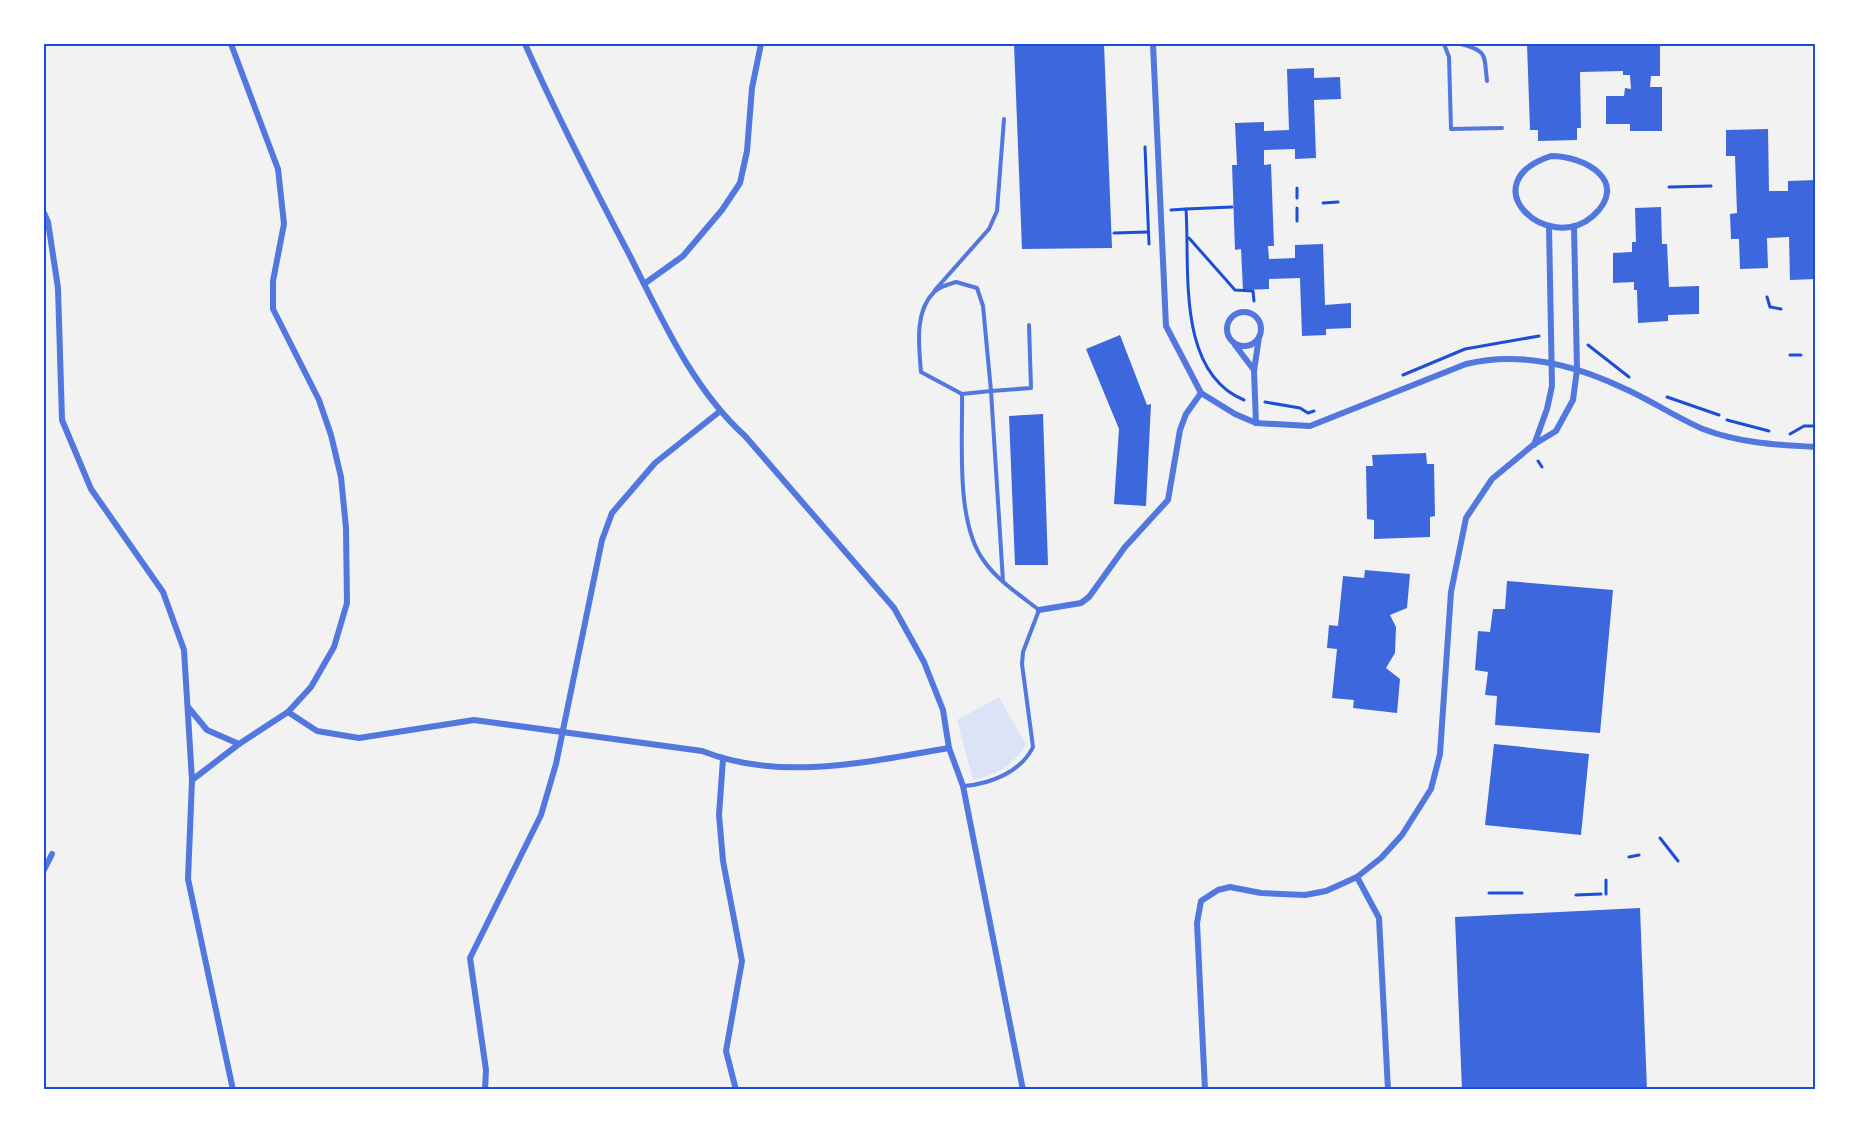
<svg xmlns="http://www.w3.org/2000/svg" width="1859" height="1133" viewBox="0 0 1859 1133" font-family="Mulish,sans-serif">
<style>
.green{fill:#dbe4f7}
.building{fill:#3d67dc}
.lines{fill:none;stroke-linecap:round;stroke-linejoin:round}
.path{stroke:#1d4ed8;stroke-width:3}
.service{stroke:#5277de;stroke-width:4}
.minor{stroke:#5277de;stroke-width:6}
.neatline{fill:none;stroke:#1d4ed8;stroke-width:2}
</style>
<rect width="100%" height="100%" fill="#f2f2f2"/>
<!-- green -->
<path class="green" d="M999,697L1026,744C1014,765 997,775 973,780L957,720Z"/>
<!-- building -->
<g class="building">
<path d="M1014,44H1104L1112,248L1022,249Z"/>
<path d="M1527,44H1660V76H1651L1650,87H1662V131H1630V124H1606V96H1624L1625,88L1631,89L1630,75H1623V71L1580,72L1581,128H1577V140L1538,141V130H1530Z"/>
<path d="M1314,68V78L1340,77L1341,99L1314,100L1316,158L1295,159V149L1264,150V165L1271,164L1274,246H1268L1269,259L1295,258V245L1323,244L1325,305L1351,303V328L1326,329V335L1302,336L1300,278L1269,279V289L1243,290L1241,249L1235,250L1232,165H1237L1235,123L1264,122V131L1289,130L1287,69Z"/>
<path d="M1768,129L1769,191H1788V181L1816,180V279L1790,280L1789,237L1767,238L1768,268L1740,269L1739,239H1731L1730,214L1737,213L1735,156H1726V130Z"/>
<path d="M1661,207L1662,244H1667L1669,287L1699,286V314L1668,315V321L1638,323L1637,290H1634V282L1613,283V253L1632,252V242H1636L1635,208Z"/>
<path d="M1120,335L1147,405L1151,404L1146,506L1114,504L1119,429L1086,349Z"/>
<path d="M1043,414L1048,565H1015L1009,416Z"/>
<path d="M1426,453L1427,464H1434L1435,516L1430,517V537L1374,539V520L1367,519L1366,466H1373L1372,455Z"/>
<path d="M1365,570L1410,574L1407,608L1390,615L1396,627L1395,653L1386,668L1400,679L1397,713L1353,708L1354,700L1332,698L1337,649L1327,648L1329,625L1338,626L1343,576L1364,578Z"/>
<path d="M1507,581L1613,590L1600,733L1495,725L1497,696L1485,695L1488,672L1475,670L1478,631L1490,632L1493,609H1505Z"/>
<path d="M1494,744L1589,754L1581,835L1485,825Z"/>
<path d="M1640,908L1647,1090H1462L1455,917Z"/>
</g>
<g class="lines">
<!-- path -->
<g class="path">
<path d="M1145,147L1149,244"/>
<path d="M1669,187L1711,186"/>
<path d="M1297,188V198"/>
<path d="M1323,203L1338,202"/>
<path d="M1297,208V221"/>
<path d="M1186,209L1232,207"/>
<path d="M1171,210L1186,209C1190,269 1176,372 1244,400"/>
<path d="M1114,233L1148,232"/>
<path d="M1189,238L1235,290L1253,291L1254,301"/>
<path d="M1767,297L1770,307L1781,309"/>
<path d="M1588,345L1629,377"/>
<path d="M1790,355H1801"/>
<path d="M1403,375L1465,349L1539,336"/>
<path d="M1667,397L1719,415"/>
<path d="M1265,402L1300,408L1308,413L1314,411"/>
<path d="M1727,420L1769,431"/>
<path d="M1790,434L1804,426H1816"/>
<path d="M1538,461L1542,467"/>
<path d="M1660,838L1678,861"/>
<path d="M1629,857L1639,855"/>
<path d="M1606,880V894"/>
<path d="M1489,893H1522"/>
<path d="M1576,895L1601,894"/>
</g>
<!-- service -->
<g class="service">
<path d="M1444,44L1449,57L1451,129L1502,128"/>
<path d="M1461,44C1488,51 1484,55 1487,81"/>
<path d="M935,290L989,229L997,211L1004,119"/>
<path d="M962,394L991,391L983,306L977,288L956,282C949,284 939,287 934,292C914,312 919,346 921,372L962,394C963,441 955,522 984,561C998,581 1020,595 1039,610L1023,652L1022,664L1033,747C1021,772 990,784 964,786"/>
<path d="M1003,581L991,391L1031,388L1029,325"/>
</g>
<!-- minor -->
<g class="minor">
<path d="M525,44C557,116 593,186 630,256C662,319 692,388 745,436L894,608L924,662L943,710L949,748L963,786L1023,1090"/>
<path d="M1153,44L1166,326L1201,393L1235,414L1256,423L1310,426L1466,364C1519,351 1572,364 1621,387C1649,399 1675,417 1703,429C1739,443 1777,445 1816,447"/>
<path d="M1551,156C1584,156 1631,181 1593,216C1547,256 1470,183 1551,156Z"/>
<path d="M44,213L48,222L58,288L62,420L91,489L163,592L184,650L192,780L188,879L233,1090"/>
<path d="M644,284L683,256L722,210L740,183L747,151L752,88L761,44"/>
<circle cx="1244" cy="329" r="17"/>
<path d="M1235,345L1254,370"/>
<path d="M1256,423L1254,371L1259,337"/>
<path d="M1534,445L1547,409L1552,386L1549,226"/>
<path d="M1039,610L1081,603L1089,597L1125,547L1168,500L1180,430L1186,414L1201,393"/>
<path d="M188,707L207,730L239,744"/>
<path d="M288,712L317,731L359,738L474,720L702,751C780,782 868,762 949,748"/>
<path d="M723,759L719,815L723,861L742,961L726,1051L736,1090"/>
<path d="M192,780L239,744L288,712L311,687L334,647L347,603L346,528L341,477L331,435L319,400L273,309V281L284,224L278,169L231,44"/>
<path d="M44,870L52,854"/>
<path d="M1357,877L1379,918L1388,1090"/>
<path d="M485,1090L486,1070L470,958L541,815L556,764L602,540L612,513L655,463L719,412"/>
<path d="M1205,1090L1197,923L1201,901L1218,890L1230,887L1261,893L1305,895L1326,891L1357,877L1381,858L1402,835L1431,789L1440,754L1451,592L1466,518L1492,479L1533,445L1556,431L1573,400L1577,370L1574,226"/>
</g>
</g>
<!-- border -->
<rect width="1859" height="1133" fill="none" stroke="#ffffff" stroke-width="90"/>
<rect x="45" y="45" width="1769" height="1043" class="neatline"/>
</svg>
